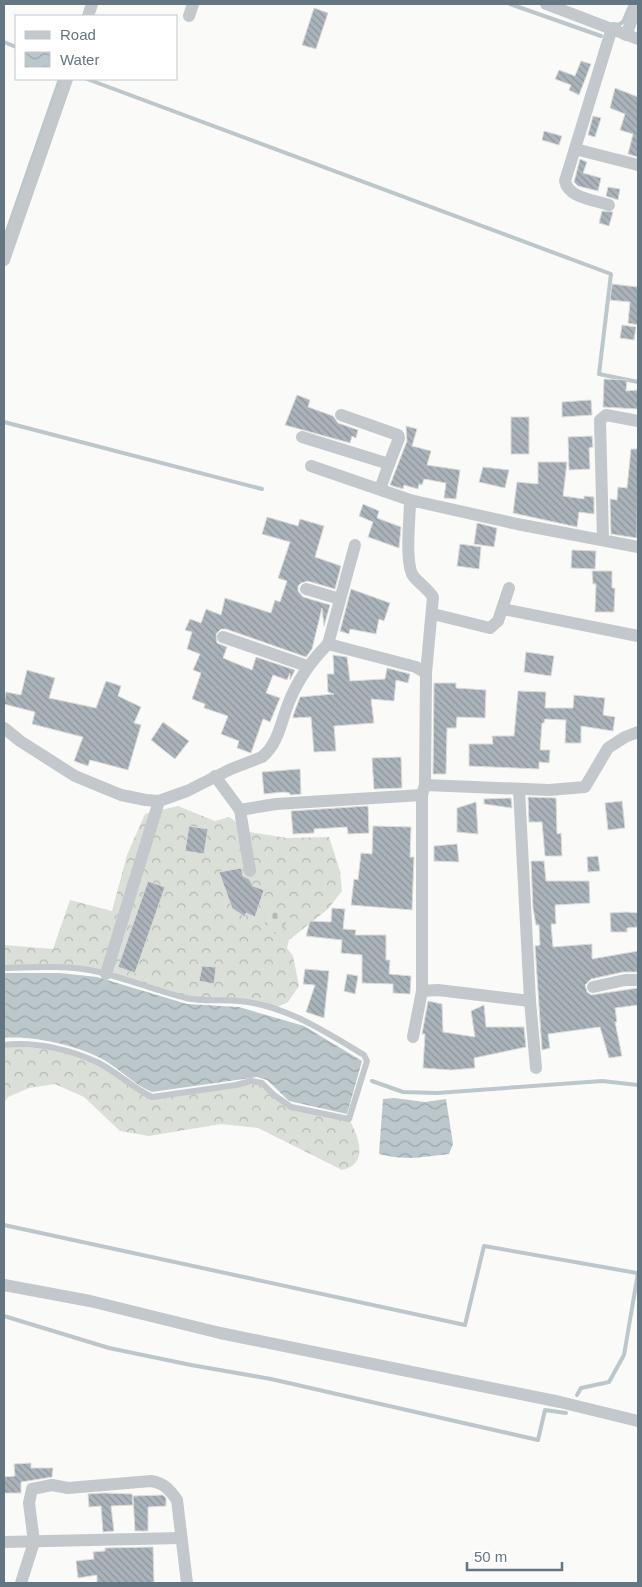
<svg xmlns="http://www.w3.org/2000/svg" width="642" height="1587" viewBox="0 0 642 1587" font-family="Helvetica,sans-serif">
<style>
.forest{fill:url(#forest-crowns)}
.cemetery{fill:url(#cemetery-stones)}
.water{fill:url(#water-waves)}
.lines{fill:none;stroke-linecap:round;stroke-linejoin:round}
.stream{stroke:#bbc7cb;stroke-width:4}
.building{fill:url(#building-back-hatch);stroke:#dcdcda}
.service{stroke:#c3c8cc;stroke-width:6}
.minor{stroke:#c3c8cc;stroke-width:12}
</style>
<defs>
<pattern id="forest-crowns" width="20" height="18" patternUnits="userSpaceOnUse" patternTransform="scale(1.25)"><rect width="20" height="18" fill="#dadfd7"/><path d="M2 6a3 3 0 1 1 6 0M12 15a3 3 0 1 1 6 0" fill="none" stroke="#b4b9b4"/></pattern>
<pattern id="cemetery-stones" width="16" height="16" patternUnits="userSpaceOnUse" patternTransform="scale(1.25)"><rect width="16" height="16" fill="#dadfd7"/><path d="M2 7V4a2 2 0 0 1 4 0v3zM10 15v-3a2 2 0 0 1 4 0v3z" fill="#b4b9b4"/></pattern>
<pattern id="water-waves" width="16" height="10" patternUnits="userSpaceOnUse" patternTransform="scale(1.25)"><rect width="16" height="10" fill="#bbc7cb"/><path d="M0 5q4-4 8 0t8 0" fill="none" stroke="#9ca6aa"/></pattern>
<pattern id="building-back-hatch" width="6" height="6" patternUnits="userSpaceOnUse" patternTransform="scale(1.25)"><rect width="6" height="6" fill="#aab3b9"/><path d="M-1 5l2 2M0 0l6 6M5-1l2 2" fill="none" stroke="#8e969c"/></pattern>
</defs>
<rect width="100%" height="100%" fill="#fafaf8"/>
<!-- forest -->
<g class="forest">
<path d="M178,806L215,821L229,817L250,832L287,838L329,837L340,871L342,891L328,909L289,940L287,948L293,956L299,986L288,1002L273,1009L240,1001L189,999L90,970L4,968V945L53,949L70,900L112,911L127,855L145,814Z"/>
<path d="M4,1045L66,1051L99,1063L152,1097L262,1083L291,1107L349,1119C359,1137 369,1164 342,1170L258,1128L221,1124L149,1136L120,1131L84,1097L55,1084L29,1088L8,1097L4,1103Z"/>
</g>
<!-- cemetery -->
<path class="cemetery" d="M270,905L291,918L275,934L263,921Z"/>
<!-- water -->
<g class="water">
<path d="M4,973H60L97,977L187,1004L239,1007L304,1026L362,1061L347,1114L289,1101L267,1080L257,1077L152,1092C135,1085 121,1070 104,1060C80,1046 32,1035 4,1038Z"/>
<path d="M394,1098L425,1102L446,1099L453,1144L449,1154C422,1157 407,1161 379,1154L383,1099Z"/>
</g>
<g class="lines">
<!-- stream -->
<g class="stream">
<path d="M510,4L601,36"/>
<path d="M614,24L618,25L623,22L631,4"/>
<path d="M4,42L16,47"/>
<path d="M87,79L611,274L599,374L638,382"/>
<path d="M4,240L60,79"/>
<path d="M4,422L262,489"/>
<path d="M372,1081L403,1092L437,1093L602,1081L638,1085"/>
<path d="M4,1225L465,1325L484,1246L637,1273"/>
<path d="M4,1316L109,1348L191,1365L271,1379L538,1440L545,1410L566,1413"/>
<path d="M577,1395L581,1388L609,1382L624,1355L638,1273"/>
</g>
</g>
<!-- building -->
<g class="building">
<path d="M314,8L328,13L316,49L302,45Z"/>
<path d="M581,61L591,64L579,95L569,90L571,85L555,79L559,70L575,76Z"/>
<path d="M615,88L638,97V157L628,154L633,134L620,130L625,114L610,108Z"/>
<path d="M593,116L601,118L595,137L588,135Z"/>
<path d="M544,131L562,136L559,145L542,140Z"/>
<path d="M580,159L587,162L583,173L601,178L598,191L578,186L574,182Z"/>
<path d="M608,187L620,189L618,200L606,196Z"/>
<path d="M602,211L613,212L609,226L599,223Z"/>
<path d="M612,284L638,287V325L628,323L630,302L610,300Z"/>
<path d="M622,325L636,327L634,340L620,338Z"/>
<path d="M604,379L627,380L626,391L638,390V409L603,407Z"/>
<path d="M297,395L310,400L308,407L333,416L338,423L358,430L356,438L352,436L350,443L285,425Z"/>
<path d="M591,400L592,415L562,417V402Z"/>
<rect x="511" y="417" width="18" height="37"/>
<path d="M406,426L417,429L412,446L431,451L427,465L460,470L456,499L444,498L446,483L424,479L422,485L419,484L418,489L404,485L403,489L390,485L407,441Z"/>
<path d="M592,436L593,447L589,448L590,469L569,470L568,437Z"/>
<path d="M631,449H638L637,538L611,534L610,499L617,500L618,487L627,488Z"/>
<path d="M538,462H567L563,496L584,499V496L594,497V514L579,512L577,527L513,513L517,482L538,484Z"/>
<path d="M483,467L509,470L505,488L479,482Z"/>
<path d="M363,504L379,511L377,518L401,527L399,548L368,537L373,522L359,516Z"/>
<path d="M267,517L298,526L300,519L324,526L315,557L341,566L335,589L308,581L301,583L298,586V591L303,597L330,605L324,626L322,608L312,649L306,657L226,629H221L216,634L217,643L227,647L223,658L252,670L256,657L295,670L290,680V673L287,680L273,675L266,693L280,698L270,722L263,719L251,753L237,748L239,741L221,734L228,716L204,708L205,704L192,699L201,673L193,670L200,654L187,649L192,632L185,630L190,619L201,623L206,609L221,615L225,598L271,613L275,600L280,602L287,581L278,578L290,542L262,534Z"/>
<path d="M477,523L497,528L494,547L474,544Z"/>
<path d="M460,544L481,547L479,569L457,566Z"/>
<path d="M572,550L596,551L595,569L571,568Z"/>
<path d="M592,571H612V588H615L614,612H595L596,584H593Z"/>
<path d="M351,589L390,603L384,621L379,619L376,634L350,629L349,634L340,631Z"/>
<path d="M526,652L554,656L551,676L524,672Z"/>
<path d="M333,655L347,657L350,681L385,679L387,668L410,674L408,683L396,680L394,701L371,699L374,723L334,726L336,751L314,752L311,717L293,718V716L300,697L334,694L328,692L327,674H334Z"/>
<path d="M27,670L55,678L49,698L96,708L106,681L121,686L118,696L141,707L134,723L141,725L128,770L90,760L88,766L74,761L83,737L32,724L35,712L4,704L6,692L21,695Z"/>
<path d="M434,683H456V688L486,690L485,718L457,717L456,728H447L446,774H433Z"/>
<path d="M518,691L546,692L545,708H573L574,695L605,698L603,715L615,717L613,731L581,726V743H565L566,720L545,719L544,723H542L540,750H550L549,763L539,762V769L469,766V744H493L492,736H514Z"/>
<path d="M163,722L189,741L175,759L151,740Z"/>
<path d="M401,757L402,788L374,789L372,758Z"/>
<path d="M300,769L301,794L290,795V793L283,792L264,794L262,772Z"/>
<path d="M528,797L556,798L557,834L561,833L562,856H545L542,822H529Z"/>
<path d="M511,798L512,808L484,804V799Z"/>
<path d="M622,801L625,828L608,830L605,803Z"/>
<path d="M476,802L478,834L457,832V808Z"/>
<path d="M368,806L369,833L348,834L347,827L314,829V833L293,834L291,811Z"/>
<path d="M189,826L208,829L204,854L185,851Z"/>
<path d="M373,826L411,827L410,857H414L412,910L351,905L354,879L358,880L361,853L372,854Z"/>
<path d="M457,844L459,862L434,861V846Z"/>
<path d="M598,856L600,871L588,872L587,857Z"/>
<path d="M531,861H544L546,881H589L590,903L555,905L556,924H551L553,947L592,944V959L638,951V972H623L591,979L585,985L587,992L591,995L638,988V1005L615,1008L617,1022H615L622,1056L609,1058L600,1027L548,1034L550,1048L542,1050L535,946L540,945L539,925H536L533,908Z"/>
<path d="M241,868L243,876L249,879L253,886L264,890L255,917L246,913L245,917L232,908L219,872Z"/>
<path d="M148,881L165,887L135,973L118,967Z"/>
<path d="M332,908L345,909L343,929L356,930L355,935H386V960H390L389,974L411,976L410,994L393,993V984L362,983V955L341,953L342,940L306,936L310,921L331,922Z"/>
<path d="M626,912L638,913V927L627,928V932H611L610,913Z"/>
<path d="M202,966L216,967L214,984L199,981Z"/>
<path d="M305,969L329,971L324,1018L306,1012L315,985L303,984Z"/>
<path d="M347,974L358,976L355,994L344,991Z"/>
<path d="M428,1001L442,1004L443,1032L475,1037L471,1011L484,1005L486,1027H524L526,1047L474,1058L475,1068L451,1070L423,1068L425,1034H422Z"/>
<path d="M31,1463V1468H53L52,1477L21,1482V1493H4V1477L15,1476L14,1464Z"/>
<path d="M103,1493L132,1494L133,1505L111,1506L114,1531L103,1532L101,1506L89,1507L88,1494Z"/>
<path d="M163,1495L166,1498V1506L148,1507V1531H135L133,1496Z"/>
<path d="M153,1547L154,1583H97V1575L78,1578L76,1561L94,1559L93,1552L105,1551V1548Z"/>
</g>
<g class="lines">
<!-- service -->
<path class="service" d="M4,968C35,967 68,965 99,972C128,979 157,991 186,998C204,1002 221,999 239,1001C285,1005 326,1032 364,1055L367,1061L349,1119L291,1107L274,1095L262,1083L251,1081L236,1085L152,1097C133,1088 118,1073 99,1063C72,1050 35,1041 4,1045"/>
<!-- minor -->
<g class="minor">
<path d="M546,4L638,39"/>
<path d="M88,16L92,4"/>
<path d="M189,16L193,4"/>
<path d="M626,35L638,4"/>
<path d="M575,149L638,165"/>
<path d="M609,205C595,200 568,198 565,181L612,28"/>
<path d="M4,260L67,79"/>
<path d="M341,415L398,435L399,438L389,464"/>
<path d="M302,437L389,464L380,489"/>
<path d="M311,466L410,500"/>
<path d="M603,540L600,420L606,415L638,421"/>
<path d="M306,589L340,599"/>
<path d="M503,609L638,636"/>
<path d="M433,614L490,628L498,621L509,588"/>
<path d="M223,637L307,666"/>
<path d="M328,644L355,545"/>
<path d="M4,728L20,741L75,776L121,795L146,800L159,801L187,791L231,769L262,757C279,743 281,721 289,702C298,679 311,661 328,644L416,667L426,673"/>
<path d="M215,776L240,810L250,871"/>
<path d="M425,785L549,790L585,787L608,748L625,737L638,732"/>
<path d="M519,789L530,1001L438,990L422,991V795L425,785L426,673L433,597C427,588 415,580 412,574C405,557 410,519 410,500L517,524L638,547"/>
<path d="M240,810L276,804L422,795"/>
<path d="M106,974L159,801"/>
<path d="M593,987L625,980H638"/>
<path d="M530,1001L536,1068"/>
<path d="M413,1037L422,991"/>
<path d="M4,1285L90,1301L220,1333L560,1402L638,1421"/>
<path d="M4,1542L181,1538"/>
<path d="M21,1583L34,1542L29,1503L32,1489L52,1485L68,1488L151,1481C164,1483 170,1490 177,1500L187,1583"/>
</g>
</g>
<!-- border -->
<rect width="642" height="1587" fill="none" stroke="#657683" stroke-width="10"/>
<!-- legend -->
<rect x="15" y="15" width="162" height="65" fill="#ffffff" stroke="#c1c8cd"/>
<rect x="25" y="31" width="25" height="8" fill="#c3c8cc" stroke="#c1c8cd"/>
<text x="60" y="40" font-size="15" fill="#657683">Road</text>
<rect x="25" y="52" width="25" height="15" fill="url(#water-waves)" stroke="#c1c8cd"/>
<text x="60" y="65" font-size="15" fill="#657683">Water</text>
<!-- scale -->
<path d="M467 1562v8h95v-8" fill="none" stroke="#657683" stroke-width="2.5"/>
<text x="474" y="1562" font-size="15" fill="#657683" stroke="#ffffff" stroke-width="4" paint-order="stroke">50 m</text>
</svg>
